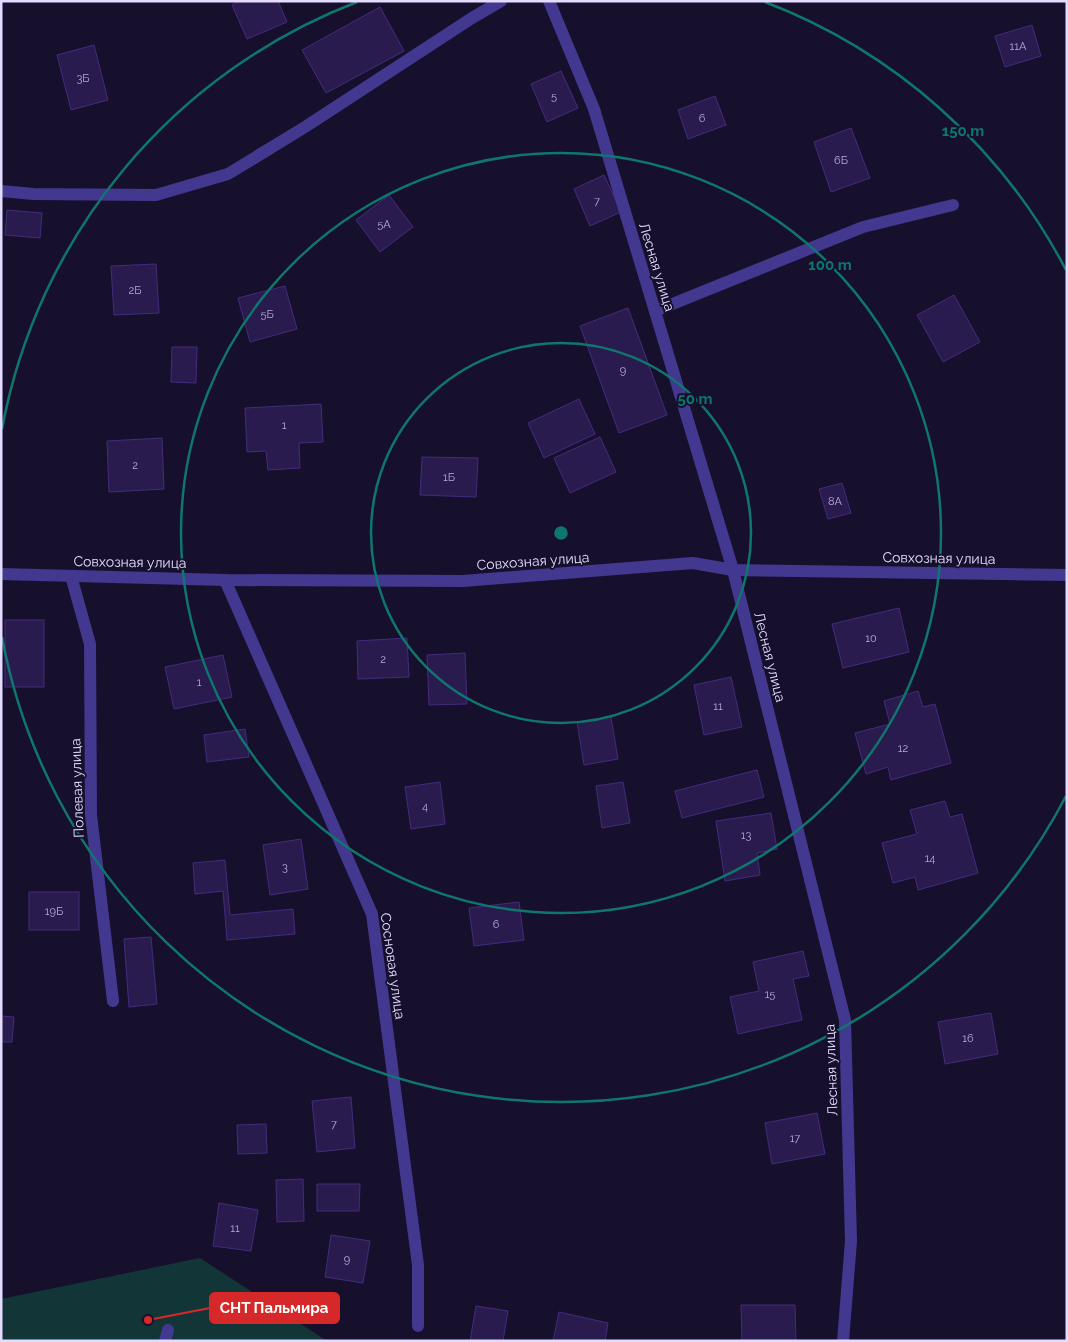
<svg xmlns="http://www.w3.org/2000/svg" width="1068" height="1342" viewBox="0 0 1068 1342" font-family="Raleway,sans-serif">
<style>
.green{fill:#123638}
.building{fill:#2a1b4f;stroke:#432b7d}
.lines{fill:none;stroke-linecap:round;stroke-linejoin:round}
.minor{stroke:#43388f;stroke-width:12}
.ring{fill:none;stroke:#0f766e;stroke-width:2.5}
.labels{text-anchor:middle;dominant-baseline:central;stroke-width:4;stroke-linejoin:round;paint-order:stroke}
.number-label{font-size:11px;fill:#b5acd3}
.street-label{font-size:14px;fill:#e3dcff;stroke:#17102d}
.centre{fill:#0f766e;stroke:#17102d;stroke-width:2.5}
.ring-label{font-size:15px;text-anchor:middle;font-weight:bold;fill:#0f766e;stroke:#17102d;stroke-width:4;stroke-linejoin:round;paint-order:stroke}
.leader{fill:none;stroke:#d62828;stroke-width:2}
.callout-dot{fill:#d62828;stroke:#17102d;stroke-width:2}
.callout{fill:#d62828;stroke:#d62828;stroke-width:2}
.callout-label{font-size:15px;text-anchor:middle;font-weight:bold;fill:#fff}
</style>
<rect width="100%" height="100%" fill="#17102d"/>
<!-- green -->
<path class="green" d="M200,1258L327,1341H1V1299Z"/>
<!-- building -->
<g class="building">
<path d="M240,1H278L287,22L247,39L232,5Z"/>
<path d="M380,7L404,51L326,93L302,50Z"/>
<path d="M1032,25L1041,56L1005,67L995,36Z"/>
<path d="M94,45L108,100L71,110L57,55Z"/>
<path d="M561,71L578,108L547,122L531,84Z"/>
<path d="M715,96L726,125L688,139L678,110Z"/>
<path d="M851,128L870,178L831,192L814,142Z"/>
<path d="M604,175L621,212L590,226L574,189Z"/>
<path d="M389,195L413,227L380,252L356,220Z"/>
<path d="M7,210L42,213L40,238L5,235Z"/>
<path d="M156,264L159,313L114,315L111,266Z"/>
<path d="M285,286L297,329L250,342L238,298Z"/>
<path d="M954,295L980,342L943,362L917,315Z"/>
<path d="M628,308L667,415L619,433L580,326Z"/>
<path d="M172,347H197L196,383L171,382Z"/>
<path d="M579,399L595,434L544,458L528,423Z"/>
<path d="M321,404L323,442L299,443L300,468L268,470L266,451L247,452L245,408Z"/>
<path d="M600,437L616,472L570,493L554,458Z"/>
<path d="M162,438L164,489L109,492L107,441Z"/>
<path d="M422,457L478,458L476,497L420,495Z"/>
<path d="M842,483L851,513L828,519L819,489Z"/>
<path d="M899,608L909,652L843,668L832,624Z"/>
<rect x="5" y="620" width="39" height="67"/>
<path d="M407,638L409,677L358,679L357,641Z"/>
<path d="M465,653L467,704L429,705L427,655Z"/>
<path d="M223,655L232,697L174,709L165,667Z"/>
<path d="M731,677L742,727L704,735L694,685Z"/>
<path d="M918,691L923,707L935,704L951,763L891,780L888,767L866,774L855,733L890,724L884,701Z"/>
<path d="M611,717L618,759L584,765L577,722Z"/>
<path d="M245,729L249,757L207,762L204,735Z"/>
<path d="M757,770L764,797L682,818L675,791Z"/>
<path d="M440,782L445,824L411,829L405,787Z"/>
<path d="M623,782L630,823L602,828L596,786Z"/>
<path d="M945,801L950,817L962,814L978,873L918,890L915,877L893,883L882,843L917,834L910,810Z"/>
<path d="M771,813L777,849L757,853L760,875L725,881L716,821Z"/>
<path d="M301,839L308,889L270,895L263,845Z"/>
<path d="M225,860L230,915L293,909L295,934L227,940L223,891L195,894L193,863Z"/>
<rect x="29" y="892" width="50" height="38"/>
<path d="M519,902L524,940L474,946L469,908Z"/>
<path d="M151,937L157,1004L129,1007L124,939Z"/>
<path d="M803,951L809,976L793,979L802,1020L738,1034L730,997L759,991L753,962Z"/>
<path d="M991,1013L998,1054L945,1064L938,1022Z"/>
<path d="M1,1016L14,1017L12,1042H1Z"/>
<path d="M351,1097L355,1148L317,1152L312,1101Z"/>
<path d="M817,1113L825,1154L772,1164L765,1123Z"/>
<path d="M266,1124L267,1153L238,1154L237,1125Z"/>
<path d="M303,1179L304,1221L277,1222L276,1180Z"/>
<path d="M317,1184H360L359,1211H317Z"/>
<path d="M219,1203L258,1210L251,1251L213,1246Z"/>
<path d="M331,1235L370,1241L363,1283L325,1277Z"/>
<path d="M741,1305H795L796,1341H742Z"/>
<path d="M476,1306L508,1311L503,1341H470Z"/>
<path d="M559,1312L608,1323L605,1341H553Z"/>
</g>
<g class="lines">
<!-- minor -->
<g class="minor">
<path d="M549,1L594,109L733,570L845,1020L851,1241L843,1341"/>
<path d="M1,191L33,194L156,195L228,174L305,127L472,18L501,1"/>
<path d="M655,311L863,227L953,205"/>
<path d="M1,574L225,580L463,581L693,563L733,570L1067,575"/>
<path d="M71,576L90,644L91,815L113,1001"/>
<path d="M225,580L372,914L418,1265V1326"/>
<path d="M165,1341L168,1330"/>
</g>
</g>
<!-- distance rings -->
<g class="ring">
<circle cx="561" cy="533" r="190"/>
<circle cx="561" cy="533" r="380"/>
<path d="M1066 796A569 569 0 0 1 2 637M2 429A569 569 0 0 1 357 2M765 2A569 569 0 0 1 1066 270"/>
</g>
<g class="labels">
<!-- number labels -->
<g class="number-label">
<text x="1018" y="46">11А</text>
<text x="83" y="78">3Б</text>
<text x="554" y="96">5</text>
<text x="702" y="118">6</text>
<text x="841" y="160">6Б</text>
<text x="597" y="201">7</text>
<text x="384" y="224">5А</text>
<text x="135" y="290">2Б</text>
<text x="267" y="314">5Б</text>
<text x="623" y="370">9</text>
<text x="284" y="425">1</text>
<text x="135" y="465">2</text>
<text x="449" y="477">1Б</text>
<text x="835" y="501">8А</text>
<text x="871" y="638">10</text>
<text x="383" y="659">2</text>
<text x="199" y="682">1</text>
<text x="718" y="706">11</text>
<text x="903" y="748">12</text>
<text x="425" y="806">4</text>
<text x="746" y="835">13</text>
<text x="930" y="858">14</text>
<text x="285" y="867">3</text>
<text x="54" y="911">19Б</text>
<text x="496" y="924">6</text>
<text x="770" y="994">15</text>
<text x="968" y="1038">16</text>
<text x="334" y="1124">7</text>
<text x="795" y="1138">17</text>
<text x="235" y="1228">11</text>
<text x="347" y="1259">9</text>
</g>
<!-- street labels -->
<g class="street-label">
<text transform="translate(657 267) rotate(73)">Лесная улица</text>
<text transform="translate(939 558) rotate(1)">Совхозная улица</text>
<text transform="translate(533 561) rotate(-4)">Совхозная улица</text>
<text transform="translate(130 562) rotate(1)">Совхозная улица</text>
<text transform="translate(770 657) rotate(76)">Лесная улица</text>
<text transform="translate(77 788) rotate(-92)">Полевая улица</text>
<text transform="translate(393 966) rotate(82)">Сосновая улица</text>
<text transform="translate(831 1070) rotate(-92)">Лесная улица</text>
</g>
</g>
<circle cx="561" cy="533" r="8" class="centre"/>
<g class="ring-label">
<text x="963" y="136">150 m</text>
<text x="830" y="270">100 m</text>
<text x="695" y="404">50 m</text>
</g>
<!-- callouts -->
<path class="leader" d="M148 1320L210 1308"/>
<circle class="callout-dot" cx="148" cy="1320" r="5"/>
<rect class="callout" x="210" y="1293" width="129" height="30" rx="5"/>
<g class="callout-label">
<text x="274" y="1313">СНТ Пальмира</text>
</g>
<!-- border -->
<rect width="1068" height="1342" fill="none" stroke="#e3dcff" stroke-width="5"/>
</svg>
